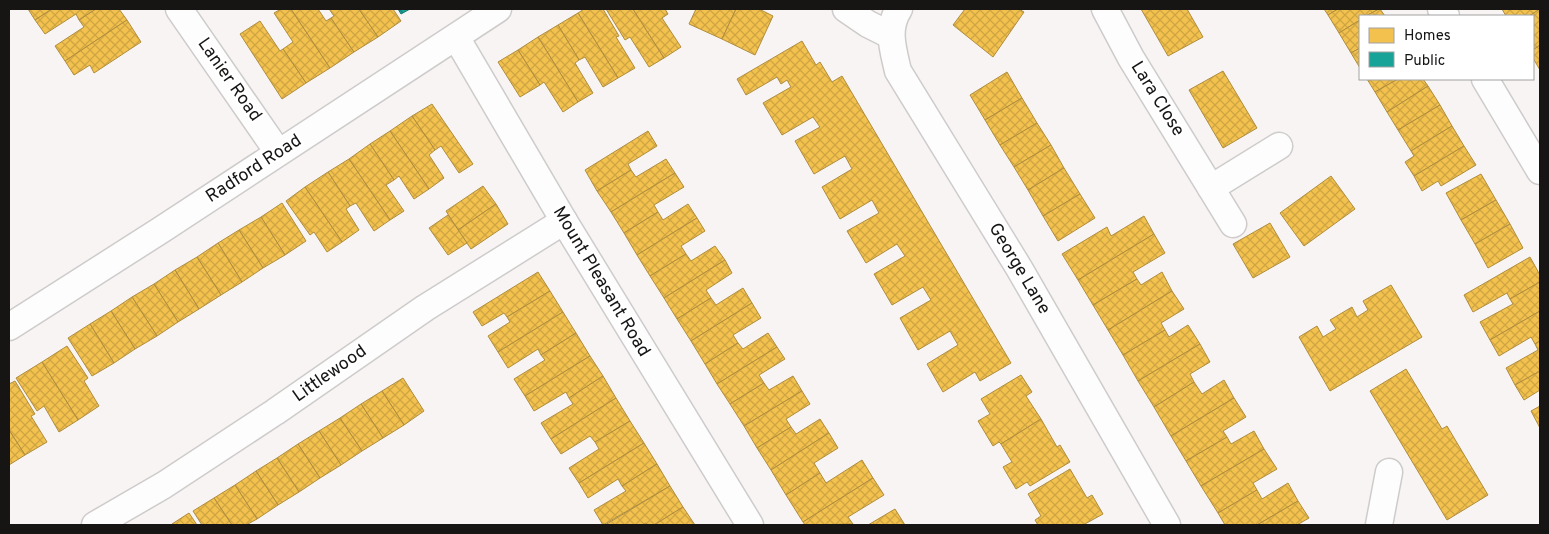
<svg xmlns="http://www.w3.org/2000/svg" width="1549" height="534" viewBox="0 0 1549 534" font-family="Overpass,sans-serif">
<style>
.homes{fill:url(#homes-cross-hatch);stroke:#b08d3d}
.public{fill:url(#public-cross-hatch);stroke:#177870}
.lines{fill:none;stroke-linecap:round;stroke-linejoin:round}
.street-casing{stroke:#cecccb;stroke-width:29}
.street{stroke:#fefdfd;stroke-width:26}
.labels{text-anchor:middle;dominant-baseline:central;stroke-width:5;stroke-linejoin:round;paint-order:stroke}
.street-label{font-size:18px;fill:#161514;stroke:#fff}
</style>
<defs>
<pattern id="homes-cross-hatch" width="8" height="8" patternUnits="userSpaceOnUse" patternTransform="scale(1.25)"><rect width="8" height="8" fill="#f2c14e"/><path d="M0 0l8 8M0 8l8-8" fill="none" stroke="#cfa543"/></pattern>
<pattern id="public-cross-hatch" width="8" height="8" patternUnits="userSpaceOnUse" patternTransform="scale(1.25)"><rect width="8" height="8" fill="#17a398"/><path d="M0 0l8 8M0 8l8-8" fill="none" stroke="#14847b"/></pattern>
</defs>
<rect width="100%" height="100%" fill="#f7f4f3"/>
<!-- homes -->
<g class="homes">
<path d="M28,9H52L35,20Z"/>
<path d="M52,9H96L79,20L76,14L45,34L35,20Z"/>
<path d="M96,9H119L127,20L65,61L55,46L84,27L79,20Z"/>
<path d="M281,9H291L330,68L306,83L283,49L293,42L274,13Z"/>
<path d="M291,9H318L326,21L331,18L354,52L330,68Z"/>
<path d="M329,9H359L378,37L354,52L331,18L334,16Z"/>
<path d="M359,9H393L401,21L378,37Z"/>
<path d="M584,9H603L619,36L616,37L635,68L618,78L578,13Z"/>
<path d="M606,9H633L664,58L649,67L630,37L625,40Z"/>
<path d="M633,9H665L668,14L662,18L681,47L664,58Z"/>
<path d="M696,9H736L722,39L689,24Z"/>
<path d="M736,9H759L773,16L755,55L722,39Z"/>
<path d="M965,9H1019L1024,12L993,57L953,25Z"/>
<path d="M1141,9H1187L1203,37L1168,56Z"/>
<path d="M1324,9H1338L1328,15Z"/>
<path d="M1338,9H1379L1366,16H1360V20L1339,33L1328,15Z"/>
<path d="M1379,9H1380L1385,16H1366Z"/>
<path d="M1502,9H1540L1529,16H1506Z"/>
<path d="M1540,9V45L1533,50V16H1529Z"/>
<path d="M578,13L618,78L603,87L585,57L579,60L558,25Z"/>
<path d="M127,20L141,42L94,73L90,65L74,75L65,61Z"/>
<path d="M1360,20V48L1351,53L1339,33Z"/>
<path d="M260,21L280,51L283,49L306,83L282,99L240,34Z"/>
<path d="M558,25L579,60L575,63L593,93L578,102L538,37Z"/>
<path d="M538,37L578,102L563,112L544,82L540,85L518,50Z"/>
<path d="M802,41L816,65L820,62L832,82L842,76L1011,363L980,381L975,372L943,392L927,364L958,345L950,331L918,350L900,318L931,300L923,287L892,305L874,274L905,256L897,244L866,263L847,231L879,213L872,200L840,219L822,187L852,169L845,156L814,174L795,141L820,127L813,117L782,135L763,103L791,87L787,80L781,84L777,77L746,95L737,79Z"/>
<path d="M1540,45V70L1533,58V50Z"/>
<path d="M1360,48V68L1351,53Z"/>
<path d="M518,50L540,85L520,97L498,62Z"/>
<path d="M1223,71L1257,128L1223,148L1189,90Z"/>
<path d="M1007,72L1022,98L985,120L970,95Z"/>
<path d="M1367,79H1398L1375,92Z"/>
<path d="M1398,79H1423L1428,86L1387,112L1375,92Z"/>
<path d="M1428,86L1440,105L1398,130L1387,112Z"/>
<path d="M1022,98L1037,123L1000,145L985,120Z"/>
<path d="M432,104L473,164L459,173L441,146L435,150L412,116Z"/>
<path d="M1440,105L1452,126L1411,151L1398,130Z"/>
<path d="M412,116L435,150L429,155L444,178L429,189L390,131Z"/>
<path d="M1037,123L1051,145L1014,167L1000,145Z"/>
<path d="M1452,126L1464,146L1414,176L1405,162L1414,156L1411,151Z"/>
<path d="M390,131L429,189L414,199L399,176L394,180L370,144Z"/>
<path d="M648,131L657,146L628,164L631,170L597,191L585,170Z"/>
<path d="M370,144L394,180L386,185L404,211L390,220L349,159Z"/>
<path d="M1051,145L1064,168L1028,190L1014,167Z"/>
<path d="M1464,146L1476,165L1441,186L1438,181L1422,191L1414,176Z"/>
<path d="M349,159L390,220L374,231L356,203L350,206L328,172Z"/>
<path d="M666,159L675,173L611,212L597,191L631,170L636,177Z"/>
<path d="M1064,168L1080,194L1043,216L1028,190Z"/>
<path d="M328,172L350,206L346,209L359,230L342,242L305,187Z"/>
<path d="M675,173L684,187L654,205L658,212L624,233L611,212Z"/>
<path d="M1481,174L1496,200L1461,220L1446,193Z"/>
<path d="M1331,176L1355,209L1304,246L1280,213Z"/>
<path d="M483,186L496,204L458,230L446,211Z"/>
<path d="M305,187L342,242L327,252L314,232L310,235L286,201Z"/>
<path d="M1080,194L1095,218L1058,241L1043,216Z"/>
<path d="M1496,200L1510,224L1475,244L1461,220Z"/>
<path d="M282,203L306,241L285,255L261,217Z"/>
<path d="M496,204L508,224L471,249L458,230Z"/>
<path d="M688,204L697,218L637,255L624,233L658,212L663,220Z"/>
<path d="M448,215L467,243L448,255L429,228Z"/>
<path d="M1144,216L1154,234L1078,280L1062,254L1107,227L1111,236Z"/>
<path d="M261,217L285,255L263,268L239,230Z"/>
<path d="M697,218L705,231L681,246L686,254L650,276L637,255Z"/>
<path d="M1270,223L1290,257L1253,278L1233,244Z"/>
<path d="M1510,224L1523,248L1488,268L1475,244Z"/>
<path d="M239,230L263,268L242,282L218,243Z"/>
<path d="M1154,234L1165,253L1133,272L1137,279L1093,305L1078,280Z"/>
<path d="M218,243L242,282L221,295L197,257Z"/>
<path d="M715,246L725,260L664,298L650,276L686,254L691,261Z"/>
<path d="M197,257L221,295L199,309L175,270Z"/>
<path d="M1530,257L1540,275V282L1510,299L1507,293L1473,312L1464,295Z"/>
<path d="M725,260L732,273L706,290L711,298L677,319L664,298Z"/>
<path d="M175,270L199,309L178,322L154,284Z"/>
<path d="M538,272L550,291L507,317L504,313L482,326L473,312Z"/>
<path d="M1162,272L1172,291L1108,330L1093,305L1137,279L1141,285Z"/>
<path d="M1540,282V311L1490,340L1480,322L1513,304L1510,299Z"/>
<path d="M154,284L178,322L157,336L132,297Z"/>
<path d="M1391,285L1422,337L1330,391L1299,337L1317,326L1323,337L1336,329L1330,320L1352,307L1357,317L1368,310L1363,301Z"/>
<path d="M743,288L752,303L691,341L677,319L711,298L716,305Z"/>
<path d="M550,291L563,312L498,352L488,336L510,322L507,317Z"/>
<path d="M1172,291L1184,309L1161,323L1165,330L1123,355L1108,330Z"/>
<path d="M132,297L157,336L135,349L111,311Z"/>
<path d="M752,303L761,318L733,335L738,343L705,364L691,341Z"/>
<path d="M111,311L135,349L114,363L90,324Z"/>
<path d="M1540,311V341L1535,344L1531,337L1499,356L1490,340Z"/>
<path d="M563,312L576,333L541,355L538,349L508,368L498,352Z"/>
<path d="M90,324L114,363L92,376L68,338Z"/>
<path d="M1188,325L1200,344L1138,381L1123,355L1165,330L1169,337Z"/>
<path d="M576,333L590,356L525,396L514,379L545,360L541,355Z"/>
<path d="M768,333L777,347L717,384L705,364L738,343L743,349Z"/>
<path d="M1540,341V371L1515,385L1506,368L1538,350L1535,344Z"/>
<path d="M1200,344L1210,362L1190,374L1194,382L1154,407L1138,381Z"/>
<path d="M67,346L88,378L84,381L99,406L78,420L42,362Z"/>
<path d="M777,347L785,359L759,375L764,383L730,404L717,384Z"/>
<path d="M590,356L603,376L569,398L566,392L534,411L525,396Z"/>
<path d="M42,362L78,420L59,432L44,406L37,411L16,378Z"/>
<path d="M1406,369L1442,429L1447,426L1488,495L1447,520L1370,391Z"/>
<path d="M1540,371V390L1524,400L1515,385Z"/>
<path d="M1021,375L1032,392L1026,396L1041,419L1001,444L999,442L993,446L978,421L990,414L981,399Z"/>
<path d="M603,376L616,398L551,439L541,423L573,404L569,398Z"/>
<path d="M793,376L802,391L744,426L730,404L764,383L769,390Z"/>
<path d="M403,378L424,411L404,425L382,391Z"/>
<path d="M1224,380L1234,398L1171,436L1154,407L1194,382L1202,394Z"/>
<path d="M15,381L35,414L31,416L47,442L25,455L9,430V384Z"/>
<path d="M382,391L404,425L383,438L361,404Z"/>
<path d="M802,391L810,404L786,419L791,427L757,448L744,426Z"/>
<path d="M616,398L630,421L595,442L590,436L561,454L551,439Z"/>
<path d="M1234,398L1246,417L1223,431L1227,437L1186,461L1171,436Z"/>
<path d="M361,404L383,438L362,451L340,418Z"/>
<path d="M1540,406V428L1531,411Z"/>
<path d="M340,418L362,451L341,465L319,431Z"/>
<path d="M820,419L829,433L771,470L757,448L791,427L796,434Z"/>
<path d="M1041,419L1057,447L1060,445L1070,462L1030,486L1027,482L1016,489L1003,467L1012,462L1001,444Z"/>
<path d="M630,421L644,443L579,483L569,468L599,449L595,442Z"/>
<path d="M9,430L25,455L9,465Z"/>
<path d="M319,431L341,465L320,478L298,444Z"/>
<path d="M1254,431L1264,449L1201,486L1186,461L1227,437L1231,444Z"/>
<path d="M829,433L838,448L814,463L820,473L786,495L771,470Z"/>
<path d="M644,443L657,464L622,486L618,479L588,498L579,483Z"/>
<path d="M298,444L320,478L299,492L277,458Z"/>
<path d="M1264,449L1277,469L1253,483L1257,490L1218,513L1201,486Z"/>
<path d="M277,458L299,492L278,505L256,471Z"/>
<path d="M862,460L873,478L803,522L786,495L820,473L826,483Z"/>
<path d="M657,464L670,486L603,525L594,510L626,491L622,486Z"/>
<path d="M1070,469L1087,498L1092,495L1103,514L1083,525H1038L1035,520L1041,516L1028,494Z"/>
<path d="M256,471L278,505L257,519L235,485Z"/>
<path d="M873,478L884,495L848,517L853,524L805,525L803,522Z"/>
<path d="M1288,483L1298,501L1257,525H1225L1218,513L1257,490L1262,499Z"/>
<path d="M235,485L257,519L246,525H232L214,498Z"/>
<path d="M670,486L683,507L654,525H648L646,523L642,525H605Z"/>
<path d="M214,498L232,525H202L193,511Z"/>
<path d="M1298,501L1309,518L1297,525H1257Z"/>
<path d="M683,507L695,525H654Z"/>
<path d="M895,509L905,525H868Z"/>
<path d="M189,513L197,525H173L172,524Z"/>
</g>
<!-- public -->
<path class="public" d="M398,9H410L401,14Z"/>
<g class="lines">
<!-- street casing -->
<g class="street-casing">
<g id="street">
<path d="M179,9L278,152"/>
<path d="M846,9L868,24L890,35"/>
<path d="M899,9C886,29 893,49 898,71L1019,268L1167,525"/>
<path d="M1105,9L1131,58L1233,224"/>
<path d="M1441,9L1446,16"/>
<path d="M456,37L564,221L750,525"/>
<path d="M1485,79L1540,171"/>
<path d="M1211,188L1279,146"/>
<path d="M9,327L161,230L498,9"/>
<path d="M95,525L164,485L275,412L425,308L564,221"/>
<path d="M1379,525L1389,472"/>
</g>
</g>
<!-- street -->
<use href="#street" class="street"/>
</g>
<g class="labels">
<!-- street labels -->
<g class="street-label">
<text transform="translate(229 80) rotate(55)">Lanier Road</text>
<text transform="translate(1157 99) rotate(58)">Lara Close</text>
<text transform="translate(254 169) rotate(-33)">Radford Road</text>
<text transform="translate(1019 269) rotate(59)">George Lane</text>
<text transform="translate(601 282) rotate(59)">Mount Pleasant Road</text>
<text transform="translate(330 374) rotate(-35)">Littlewood</text>
</g>
</g>
<!-- border -->
<rect width="1549" height="534" fill="none" stroke="#161514" stroke-width="20"/>
<!-- legend -->
<rect x="1359" y="15" width="175" height="65" fill="#ffffff" stroke="#a2a1a1"/>
<rect x="1369" y="28" width="25" height="15" fill="#f2c14e" stroke="#a2a1a1"/>
<text x="1404" y="40" font-size="15" fill="#161514">Homes</text>
<rect x="1369" y="52" width="25" height="15" fill="#17a398" stroke="#a2a1a1"/>
<text x="1404" y="65" font-size="15" fill="#161514">Public</text>
</svg>
